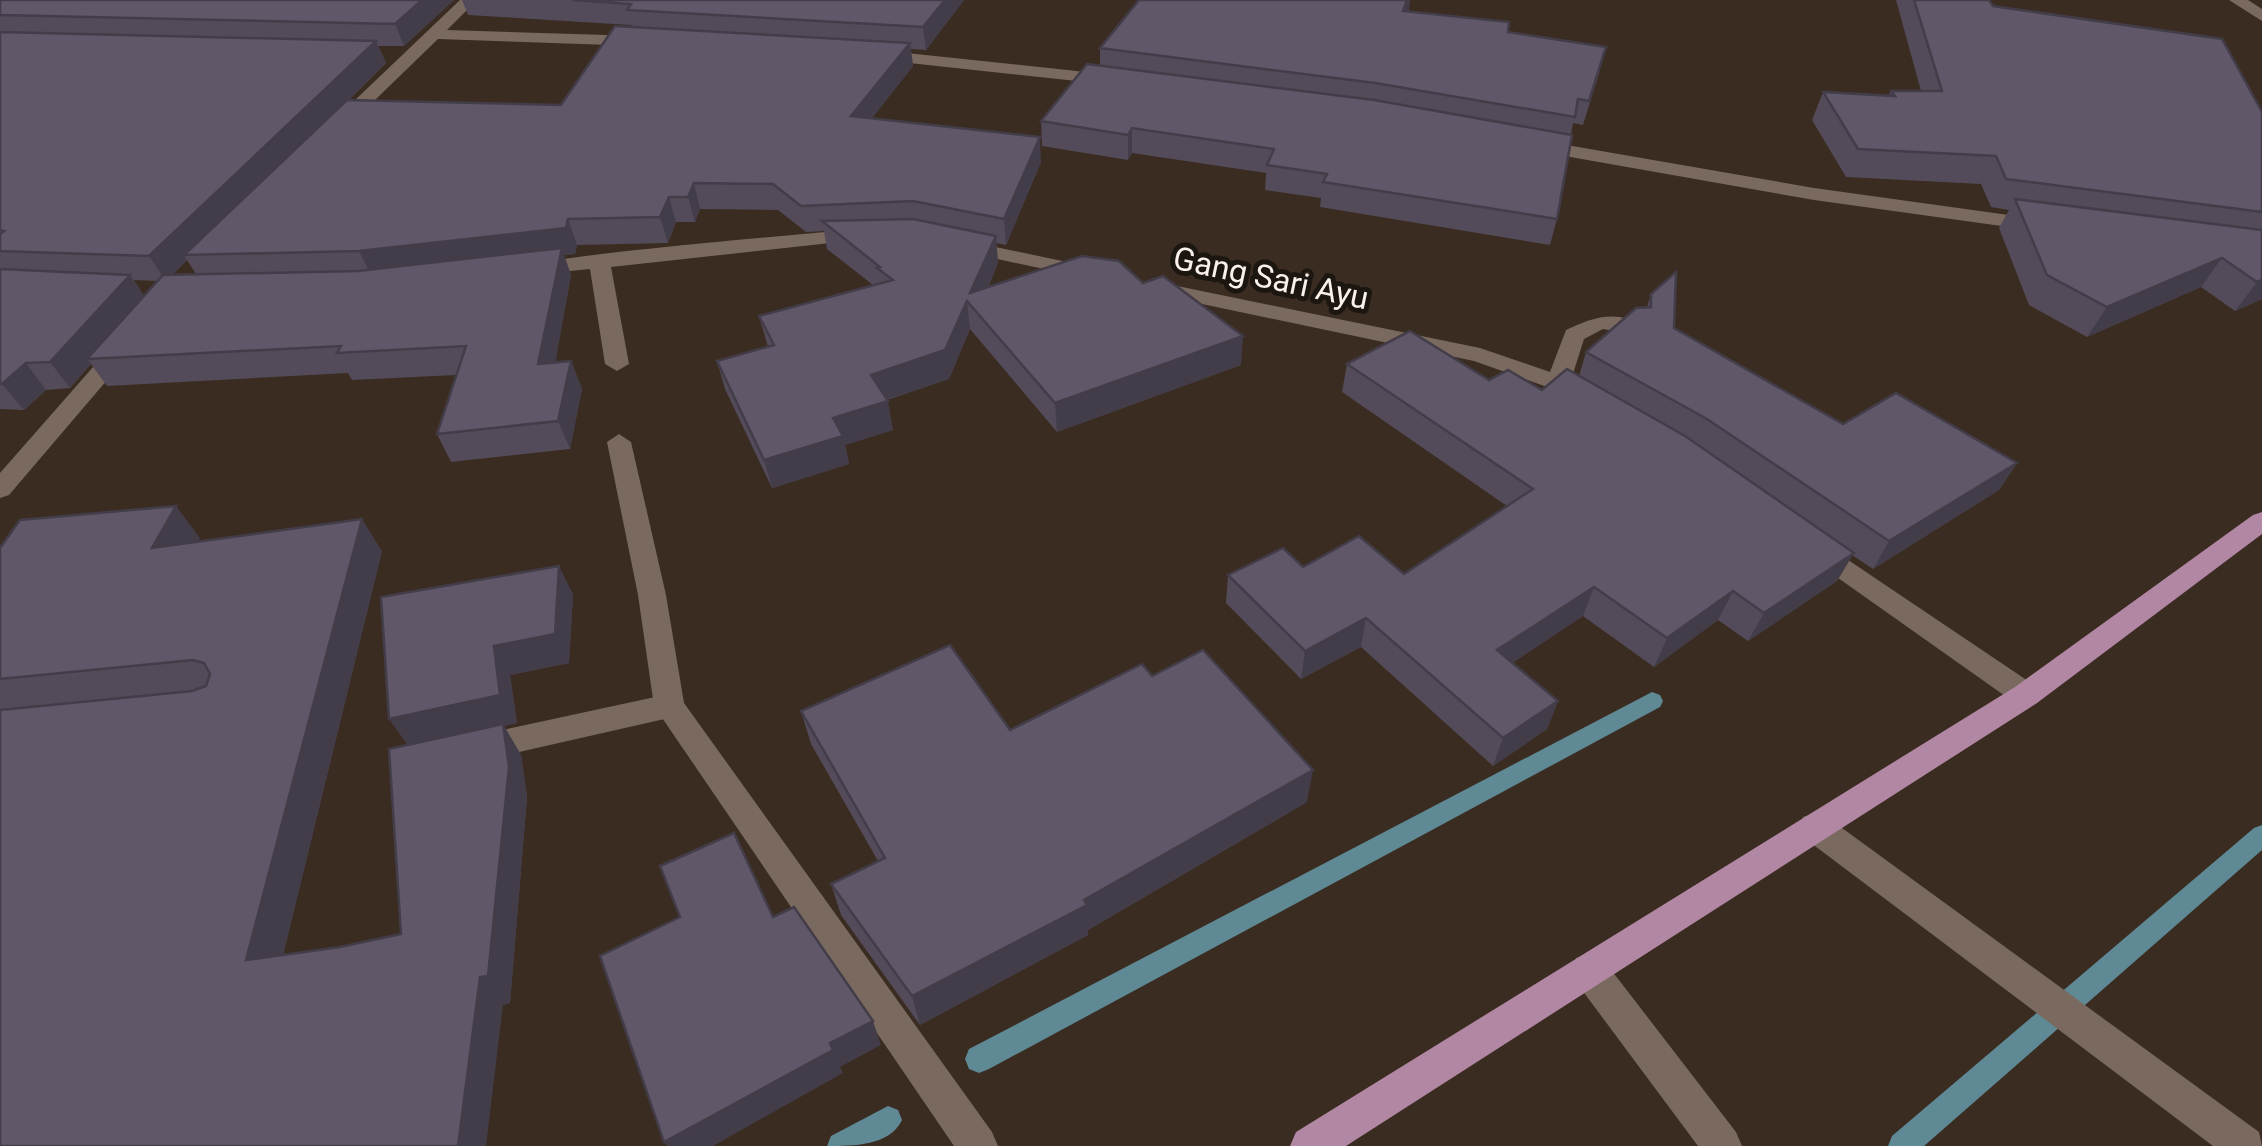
<svg xmlns="http://www.w3.org/2000/svg" width="2262" height="1146" viewBox="0 0 2262 1146" font-family="Roboto,sans-serif">
<style>
.lines{fill:none;stroke-linecap:round;stroke-linejoin:round}
.stream{fill:#5f8994;fill-rule:evenodd}
.service{fill:#7a695e;fill-rule:evenodd}
.minor{fill:#7a695e;fill-rule:evenodd}
.primary{fill:#b187a3;fill-rule:evenodd}
.wall{fill:#534b59;fill-rule:evenodd}
.shaded-wall{fill:#433d49}
.building{fill:#605768;stroke:#433d49;stroke-width:2.5}
.labels{text-anchor:middle;dominant-baseline:central;stroke-width:10;stroke-linejoin:round;paint-order:stroke}
.street-label{font-size:32px;fill:#fbf1eb;stroke:#1c1611}
</style>
<rect width="100%" height="100%" fill="#3a2c21"/>
<g class="lines">
<!-- stream -->
<g class="stream">
<path d="M1652,692L1660,695L1663,701L1660,707L989,1069L979,1073L969,1069L965,1059L969,1049Z"/>
<path d="M2262,825V850L1924,1146H1888L1892,1136L2254,828Z"/>
<path d="M888,1106L898,1110L902,1120C890,1146 853,1146 827,1146L831,1136Z"/>
</g>
<!-- service -->
<g class="service">
<path d="M669,694L680,698L684,706L680,714L669,718L475,762L464,758L459,749L464,740L475,736Z"/>
<path d="M1815,813L1827,817L2259,1132L2262,1146H2213L1803,837L1799,827L1803,817Z"/>
<path d="M1589,953L1602,958L1736,1132L1742,1146H1698L1576,982L1571,970L1576,958Z"/>
</g>
<!-- minor -->
<g class="minor">
<path d="M460,0H477L447,30L640,36L648,41L640,46L438,39L344,130H332V122Z"/>
<path d="M2229,0H2248L2262,9V21Z"/>
<path d="M878,50L1114,75L1123,80L1114,85L872,59L870,55Z"/>
<path d="M1532,139L1814,188L2037,219L2047,225L2037,231L1814,200L1525,149V141Z"/>
<path d="M860,229L870,235L867,239L611,267L629,364L617,371L605,364L590,269L530,275L519,269C533,256 817,233 860,229Z"/>
<path d="M962,240L1091,267L1102,273L1091,279L955,250L952,246Z"/>
<path d="M1153,281L1480,348L1550,372L1566,330C1590,318 1619,308 1641,327L1630,334L1603,329L1584,339L1571,380L1596,398L1584,405L1550,388L1474,361L1145,292L1142,287L1145,282Z"/>
<path d="M123,340L134,347L131,352L9,495L0,498V473L115,342Z"/>
<path d="M619,434L631,442L666,595L684,703L992,1132L998,1146H954L654,706L638,595L607,442Z"/>
<path d="M1817,539L2037,687L2041,695L2037,703L2026,707L2015,703L1807,556L1804,549L1807,542Z"/>
</g>
<!-- primary -->
<path class="primary" d="M2262,512V534L2037,703L1346,1146H1290L1296,1132L2015,687L2253,515Z"/>
</g>
<!-- wall -->
<g class="wall">
<path d="M0,0H454L404,46H378L386,63L349,100L561,105L632,27L631,25L468,15L462,0H964L926,50L911,49L913,66L872,118L1041,162L1006,245L996,243L998,263L988,288L1143,283L1241,365L1057,432L970,329L949,379L887,400L893,430L845,445L849,464L772,488L725,389L717,361L768,347L759,316L873,285L827,249L824,231L806,232L778,210L700,209L695,222H676L668,243L577,245L575,254L564,255L571,275L555,363L571,361L582,389L570,449L451,462L437,434L456,375L352,380L348,373L107,386L91,364L70,388L46,390L24,410L0,409ZM187,260L196,274L172,275ZM134,280L157,281L144,296Z"/>
<path d="M1139,0H1410L1408,12L1508,32L1600,70L1583,125L1573,123L1557,219L1550,245L1320,207L1321,198L1265,190L1266,173L1132,153L1128,160L1042,146L1041,121L1100,66V48Z"/>
<path d="M1896,0H1989L1993,6L2262,112V299L2235,311L2201,287L2087,337L2029,305L1999,228L2009,210L1991,207L1981,184L1846,177L1812,120L1823,92L1889,95L1891,91H1921Z"/>
<path d="M1651,294L1674,328L1843,424L2017,463L1999,490L1873,569L1852,555L1837,581L1748,641L1718,620L1654,667L1583,616L1512,663L1558,701L1547,729L1493,766L1361,647L1301,679L1226,603L1228,575L1303,567L1404,574L1507,506L1342,392L1347,364L1489,380L1542,390L1579,376L1586,352L1647,307Z"/>
<path d="M200,538L198,541L382,551L283,955L340,947L401,934L407,745L573,594L569,663L510,675L517,723L504,726L521,755L527,797L510,1003L0,1146V548Z"/>
<path d="M1152,676L1307,802L1088,930V935L920,1025L841,915L831,884L878,861L811,744L801,711L1010,730Z"/>
</g>
<!-- shaded-wall -->
<g class="shaded-wall">
<path d="M422,0H454L404,46L395,24Z"/>
<path d="M945,0H964L926,50L923,27Z"/>
<path d="M1407,0H1410L1409,10L1399,34L1403,11Z"/>
<path d="M376,41L386,63L192,255H184L187,260L166,281L149,256Z"/>
<path d="M910,43L913,66L855,140L851,116Z"/>
<path d="M1132,128V153L1128,160V135Z"/>
<path d="M1040,137L1041,162L1006,245L1004,219Z"/>
<path d="M694,183L700,209L695,222L688,197Z"/>
<path d="M669,197L676,222L668,243L660,217Z"/>
<path d="M568,219L577,245L575,254L564,255L571,275L550,392L372,277L359,251Z"/>
<path d="M996,236L998,263L977,313L970,293Z"/>
<path d="M2222,258L2201,287L2087,337L2107,307Z"/>
<path d="M130,275L147,300L87,359L91,364L70,388L50,362Z"/>
<path d="M2262,280V299L2235,311L2257,282Z"/>
<path d="M967,301L970,329L949,379L876,403L871,375Z"/>
<path d="M1243,336L1241,365L1057,432L1055,403Z"/>
<path d="M571,361L582,389L570,449L558,421Z"/>
<path d="M26,363L46,390L24,410L2,384Z"/>
<path d="M888,401L893,430L845,445L849,464L772,488L764,460L833,418Z"/>
<path d="M2017,463L1999,490L1873,569L1889,541Z"/>
<path d="M176,506L200,538L178,580L152,548Z"/>
<path d="M362,519L382,551L275,988L246,960Z"/>
<path d="M1854,553L1837,581L1748,641L1764,613Z"/>
<path d="M559,566L573,594L569,663L510,675L517,723L504,726L521,755L527,797L510,1003L503,1005L486,1146H458L409,747L389,719L494,646Z"/>
<path d="M1594,587L1583,616L1488,679L1497,650Z"/>
<path d="M1733,591L1718,620L1654,667L1667,638Z"/>
<path d="M1366,618L1361,647L1301,679L1305,651Z"/>
<path d="M1558,701L1547,729L1493,766L1503,738Z"/>
<path d="M1313,770L1307,802L1088,930V935L920,1025L912,996L1084,900Z"/>
<path d="M873,1021L881,1045L840,1067L843,1073L713,1146H667L664,1142L830,1043Z"/>
</g>
<!-- building -->
<g class="building">
<path d="M0,0H422L395,24L0,15Z"/>
<path d="M572,0H945L923,27L627,10L631,4Z"/>
<path d="M1139,0H1407L1403,11L1509,22L1508,32L1606,47L1589,101L1578,99L1575,117L1375,83L1100,48Z"/>
<path d="M1914,0H1989L1993,6L2222,39L2262,112V212L2006,179L1996,156L1858,149L1823,92L1895,96L1891,91H1942Z"/>
<path d="M615,26L910,43L851,116L1040,137L1004,219L913,201L801,206L773,184L694,183L688,197H669L660,217L568,219L566,228L359,251L184,255L347,100L561,105Z"/>
<path d="M0,32L376,41L149,256L0,251V234L4,231L0,230Z"/>
<path d="M1087,64L1374,100L1572,135L1557,219L1323,182L1327,174L1267,165L1274,149L1132,128L1128,135L1041,121Z"/>
<path d="M2015,199L2262,230V280L2257,282L2222,258L2107,307L2047,275Z"/>
<path d="M913,219L996,236L970,293L1082,256L1119,261L1143,283L1163,276L1243,336L1055,403L967,301L945,350L871,375L888,401L833,418L843,436L764,460L717,361L774,345L759,316L893,280L877,268L880,267L822,221Z"/>
<path d="M562,248L538,364L571,361L558,421L437,434L466,346L337,353L341,346L87,359L163,275L358,271Z"/>
<path d="M0,269L130,275L50,362L26,363L2,384H0Z"/>
<path d="M1676,272L1674,328L1843,424L1896,393L2017,463L1889,541L1707,419L1586,352L1636,308L1651,307V294Z"/>
<path d="M1410,331L1489,380L1508,370L1542,390L1567,369L1685,436L1854,553L1764,613L1733,591L1667,638L1594,587L1497,650L1558,701L1503,738L1366,618L1305,651L1228,575L1283,548L1303,567L1359,536L1404,574L1533,489L1347,364Z"/>
<path d="M176,506L152,548L362,519L246,960L340,947L401,934L389,749L503,724L509,767L488,976L480,977L458,1146H0V710L192,691L206,686L210,674L204,663L193,660L0,679V548L20,520Z"/>
<path d="M559,566L555,634L494,646L500,695L389,719L381,597Z"/>
<path d="M950,645L1010,730L1142,664L1152,676L1203,650L1313,770L1084,900L1087,905L912,996L831,884L885,858L801,711Z"/>
<path d="M734,833L773,917L794,907L873,1021L830,1043L833,1050L664,1142L600,956L680,917L660,866Z"/>
</g>
<g class="labels">
<!-- street labels -->
<g class="street-label">
<text transform="translate(1271 278) rotate(12)">Gang Sari Ayu</text>
</g>
</g>
</svg>
